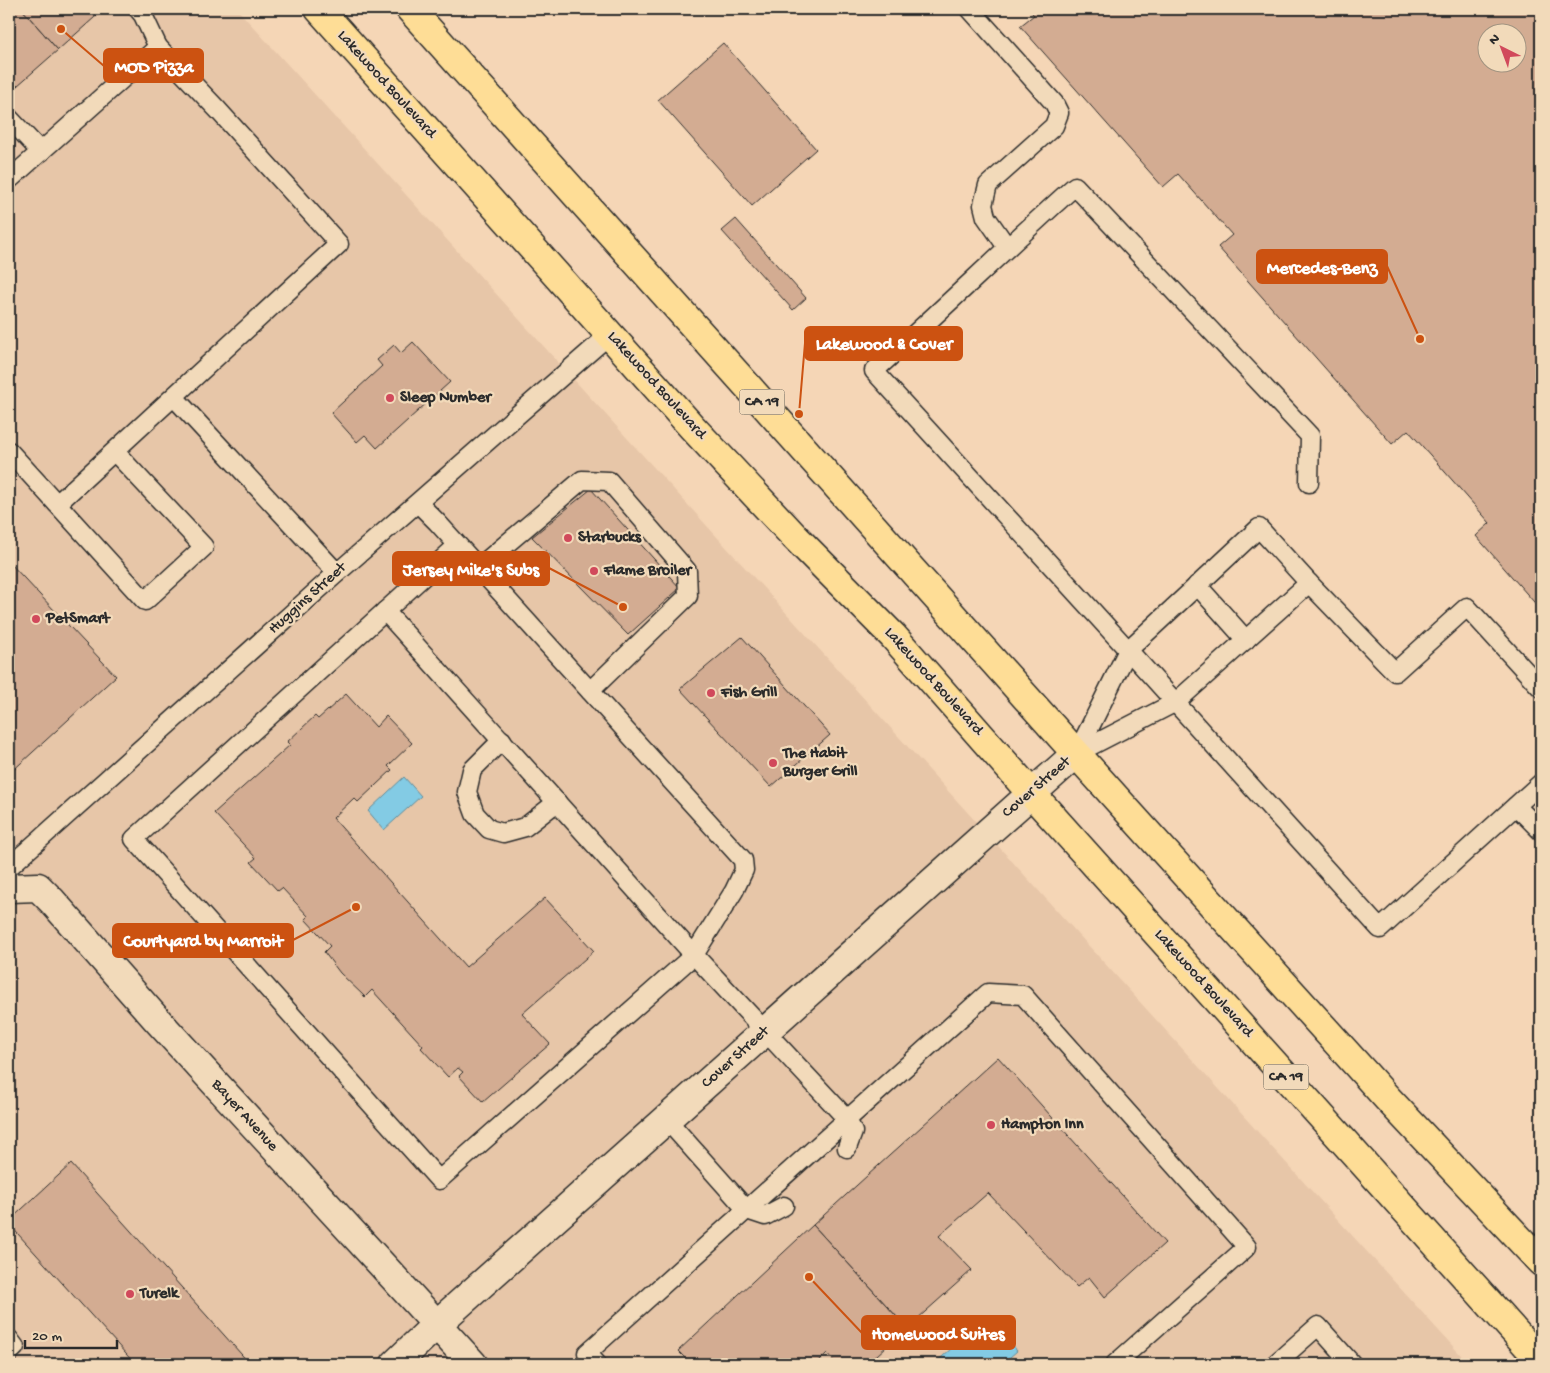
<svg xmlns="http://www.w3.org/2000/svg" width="1550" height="1373" viewBox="0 0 1550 1373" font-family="'Gochi Hand',sans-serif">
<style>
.built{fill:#e7c6a8}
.water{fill:#83cbe4;stroke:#608b9a}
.building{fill:#d3ac92;stroke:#2b2b2b;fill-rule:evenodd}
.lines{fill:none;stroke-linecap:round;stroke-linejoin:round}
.lane-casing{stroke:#2b2b2b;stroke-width:21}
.street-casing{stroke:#2b2b2b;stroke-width:31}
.secondary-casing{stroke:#2b2b2b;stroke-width:31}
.primary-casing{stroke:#2b2b2b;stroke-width:31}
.lane{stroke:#f2daba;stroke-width:18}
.street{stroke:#f2daba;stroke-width:28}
.secondary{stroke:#f2daba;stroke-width:28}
.primary{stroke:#fedd96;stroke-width:28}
.poi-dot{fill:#d1495b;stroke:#f2daba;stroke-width:2}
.labels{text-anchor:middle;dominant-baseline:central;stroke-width:4.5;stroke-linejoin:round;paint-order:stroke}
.shield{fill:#f2daba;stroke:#676056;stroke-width:1}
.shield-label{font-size:15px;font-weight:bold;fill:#2b2b2b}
.street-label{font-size:16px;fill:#2b2b2b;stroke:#f2daba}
.poi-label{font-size:16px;font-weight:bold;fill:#2b2b2b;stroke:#f2daba;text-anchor:start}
.leader{fill:none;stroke:#cc5211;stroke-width:2}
.callout-dot{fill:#cc5211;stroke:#f2daba;stroke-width:2}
.callout{fill:#cc5211;stroke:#cc5211;stroke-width:2}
.callout-label{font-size:18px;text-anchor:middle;font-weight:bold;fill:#fff}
</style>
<rect width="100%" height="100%" fill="#f5d6b6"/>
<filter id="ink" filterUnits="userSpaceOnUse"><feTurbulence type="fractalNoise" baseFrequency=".02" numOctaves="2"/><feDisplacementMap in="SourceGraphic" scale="10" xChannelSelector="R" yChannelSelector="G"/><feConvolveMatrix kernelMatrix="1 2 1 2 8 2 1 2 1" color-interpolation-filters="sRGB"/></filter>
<g filter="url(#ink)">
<!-- built -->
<path class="built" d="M9,9H237L1469,1364H9Z"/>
<!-- water -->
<g class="water">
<path d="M404,777L421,796L384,830L368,811Z"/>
<path d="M987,1317L1017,1351L1002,1364H934Z"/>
</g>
<!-- building -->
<g class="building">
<path d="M9,9H22L58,50L9,93Z"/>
<path d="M22,9H104L58,50Z"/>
<path d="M1028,9H1541V610L1476,536L1490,523L1408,430L1392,444L1218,247L1232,235L1178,174L1163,187L1020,26L1034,15ZM1488,32H1518V62H1488Z"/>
<path d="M723,43L816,149L752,206L658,100Z"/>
<path d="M736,219L806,298L793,310L722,231Z"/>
<path d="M413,342L450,382L377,448L365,435L357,442L331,413L382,366L377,360L394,345L401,353Z"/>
<path d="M591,489L680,588L628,635L532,537Z"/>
<path d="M9,562L116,676L9,774Z"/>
<path d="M742,637L830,735L771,787L680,689Z"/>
<path d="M346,694L376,727L386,716L412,743L388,766L392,770L358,802L354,798L333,818L466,967L545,898L594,951L522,1014L550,1044L483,1102L459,1076L463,1072L458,1068L448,1077L421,1048L423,1046L372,990L365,997L340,973L324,952L330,946L305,919L308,916L282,888L278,891L251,862L256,858L214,813L290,745L287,742L315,716L318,719Z"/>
<path d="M998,1057L1165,1243L1105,1297L1089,1277L1077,1287L988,1193L939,1236L972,1270L907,1328L813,1225Z"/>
<path d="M71,1164L250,1364H135L9,1224V1221Z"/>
<path d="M813,1225L907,1328L867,1364H836L827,1353L816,1364H691L678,1351Z"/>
</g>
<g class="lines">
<!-- lane casing -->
<g class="lane-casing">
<g id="lane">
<path d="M138,9L143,15L158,47"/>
<path d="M970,9L1054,103L1059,113L1054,126L988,185L983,205L986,217L1007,247"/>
<path d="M9,118L41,152"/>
<path d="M9,180L158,47L218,110L339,244L57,504"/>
<path d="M174,397L337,573"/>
<path d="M9,451L145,601L204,547L115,452"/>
<path d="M1309,483L1310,436L1075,186C1007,247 942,310 874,371L1128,650L1380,929L1541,783"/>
<path d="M418,503L437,522L743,860L744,870L734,891L694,955L439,1180L134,839L458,545"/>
<path d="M478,568L582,480L609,481L687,571L688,596L590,691"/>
<path d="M1197,585L1246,640"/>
<path d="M385,611L694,955L847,1119L853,1132L847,1148"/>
<path d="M502,740L472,770L467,792L475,814L489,829L503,833L525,827L557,802"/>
<path d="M1077,753L1128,650L1259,528L1309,583L1395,672L1467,607L1541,688"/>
<path d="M1077,753L1176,702L1309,583"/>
<path d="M1516,806L1541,831"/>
<path d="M9,867L337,573L610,334"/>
<path d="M667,1120L747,1210L765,1216L784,1206"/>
<path d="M9,1339L15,1347L9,1353"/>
<path d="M597,1364L587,1353L988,993L1023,995L1247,1247L1115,1364"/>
<path d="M1275,1364L1318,1326L1352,1364"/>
</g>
</g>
<!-- street casing -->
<g class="street-casing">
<path id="street" d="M9,888L38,887L52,901L159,1022L473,1364"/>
</g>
<!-- secondary casing -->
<g class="secondary-casing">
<path id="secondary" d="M395,1364L437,1324L1077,753"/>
</g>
<!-- primary casing -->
<g class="primary-casing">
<g id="primary">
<path d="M319,9L692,427L794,536L893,636L1031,793L1541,1361"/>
<path d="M410,9L1116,798L1387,1098L1541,1262"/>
</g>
</g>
<!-- lane -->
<use href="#lane" class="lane"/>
<!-- street -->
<use href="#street" class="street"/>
<!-- secondary -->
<use href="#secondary" class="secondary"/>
<!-- primary -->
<use href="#primary" class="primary"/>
</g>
</g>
<!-- markers -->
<g class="poi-dot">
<circle cx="390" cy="398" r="5"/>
<circle cx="568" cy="538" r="5"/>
<circle cx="594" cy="571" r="5"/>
<circle cx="36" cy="619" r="5"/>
<circle cx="711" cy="693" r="5"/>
<circle cx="773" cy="763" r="5"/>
<circle cx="991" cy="1125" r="5"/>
<circle cx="130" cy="1294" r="5"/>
</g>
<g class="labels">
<!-- shield labels -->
<g class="shield">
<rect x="739.5" y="389.5" width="45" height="25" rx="4"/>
<rect x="1263.5" y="1064.5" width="45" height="25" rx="4"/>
</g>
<g class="shield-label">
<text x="762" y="402">CA 19</text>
<text x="1286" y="1077">CA 19</text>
</g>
<!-- street labels -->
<g class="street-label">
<text transform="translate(386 85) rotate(48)">Lakewood Boulevard</text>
<text transform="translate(656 386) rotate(48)">Lakewood Boulevard</text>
<text transform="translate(308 599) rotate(-42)">Huggins Street</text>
<text transform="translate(933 682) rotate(48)">Lakewood Boulevard</text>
<text transform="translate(1037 788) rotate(-41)">Cover Street</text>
<text transform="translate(1203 984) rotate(48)">Lakewood Boulevard</text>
<text transform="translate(736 1058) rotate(-42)">Cover Street</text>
<text transform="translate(244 1116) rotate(48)">Bayer Avenue</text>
</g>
<!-- poi labels -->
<g class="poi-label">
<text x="400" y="398">Sleep Number</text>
<text x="578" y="538">Starbucks</text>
<text x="604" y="571">Flame Broiler</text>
<text x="46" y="619">PetSmart</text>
<text x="721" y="693">Fish Grill</text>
<text x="783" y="754">The Habit<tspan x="783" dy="18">Burger Grill</tspan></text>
<text x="1001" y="1125">Hampton Inn</text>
<text x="140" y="1294">Turelk</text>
</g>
</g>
<!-- callouts -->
<path class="leader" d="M61 29L104 66M1420 339L1387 266M799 414L805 343M623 607L549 568M356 907L293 940M809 1277L862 1333"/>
<g class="callout-dot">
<circle cx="61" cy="29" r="5"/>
<circle cx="1420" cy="339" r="5"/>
<circle cx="799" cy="414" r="5"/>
<circle cx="623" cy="607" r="5"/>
<circle cx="356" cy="907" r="5"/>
<circle cx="809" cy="1277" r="5"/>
</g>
<g class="callout">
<rect x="104" y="49" width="99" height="33" rx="5"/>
<rect x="1257" y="250" width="130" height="33" rx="5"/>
<rect x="805" y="327" width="157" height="33" rx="5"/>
<rect x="393" y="552" width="156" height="33" rx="5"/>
<rect x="113" y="924" width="180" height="33" rx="5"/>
<rect x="862" y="1316" width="153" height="33" rx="5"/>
</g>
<g class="callout-label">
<text x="154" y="72">MOD Pizza</text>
<text x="1322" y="273">Mercedes-Benz</text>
<text x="884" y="349">Lakewood &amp; Cover</text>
<text x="471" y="575">Jersey Mike's Subs</text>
<text x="203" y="946">Courtyard by Marroit</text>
<text x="938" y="1339">Homewood Suites</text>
</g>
<!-- margin -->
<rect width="1550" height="1373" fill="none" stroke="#f2daba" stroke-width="30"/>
<rect x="15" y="15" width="1520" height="1343" fill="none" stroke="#2b2b2b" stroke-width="2" filter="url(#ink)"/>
<!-- north arrow -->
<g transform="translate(1502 48) rotate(318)"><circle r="24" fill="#f2daba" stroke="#a29481"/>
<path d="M0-4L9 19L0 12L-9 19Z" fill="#d1495b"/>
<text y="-8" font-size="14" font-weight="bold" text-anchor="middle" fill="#2b2b2b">N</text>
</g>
<!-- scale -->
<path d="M25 1340v8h92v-8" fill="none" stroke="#2b2b2b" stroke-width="2.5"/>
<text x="32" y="1340" font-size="15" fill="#2b2b2b" stroke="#f2daba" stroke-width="4" paint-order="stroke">20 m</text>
</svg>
